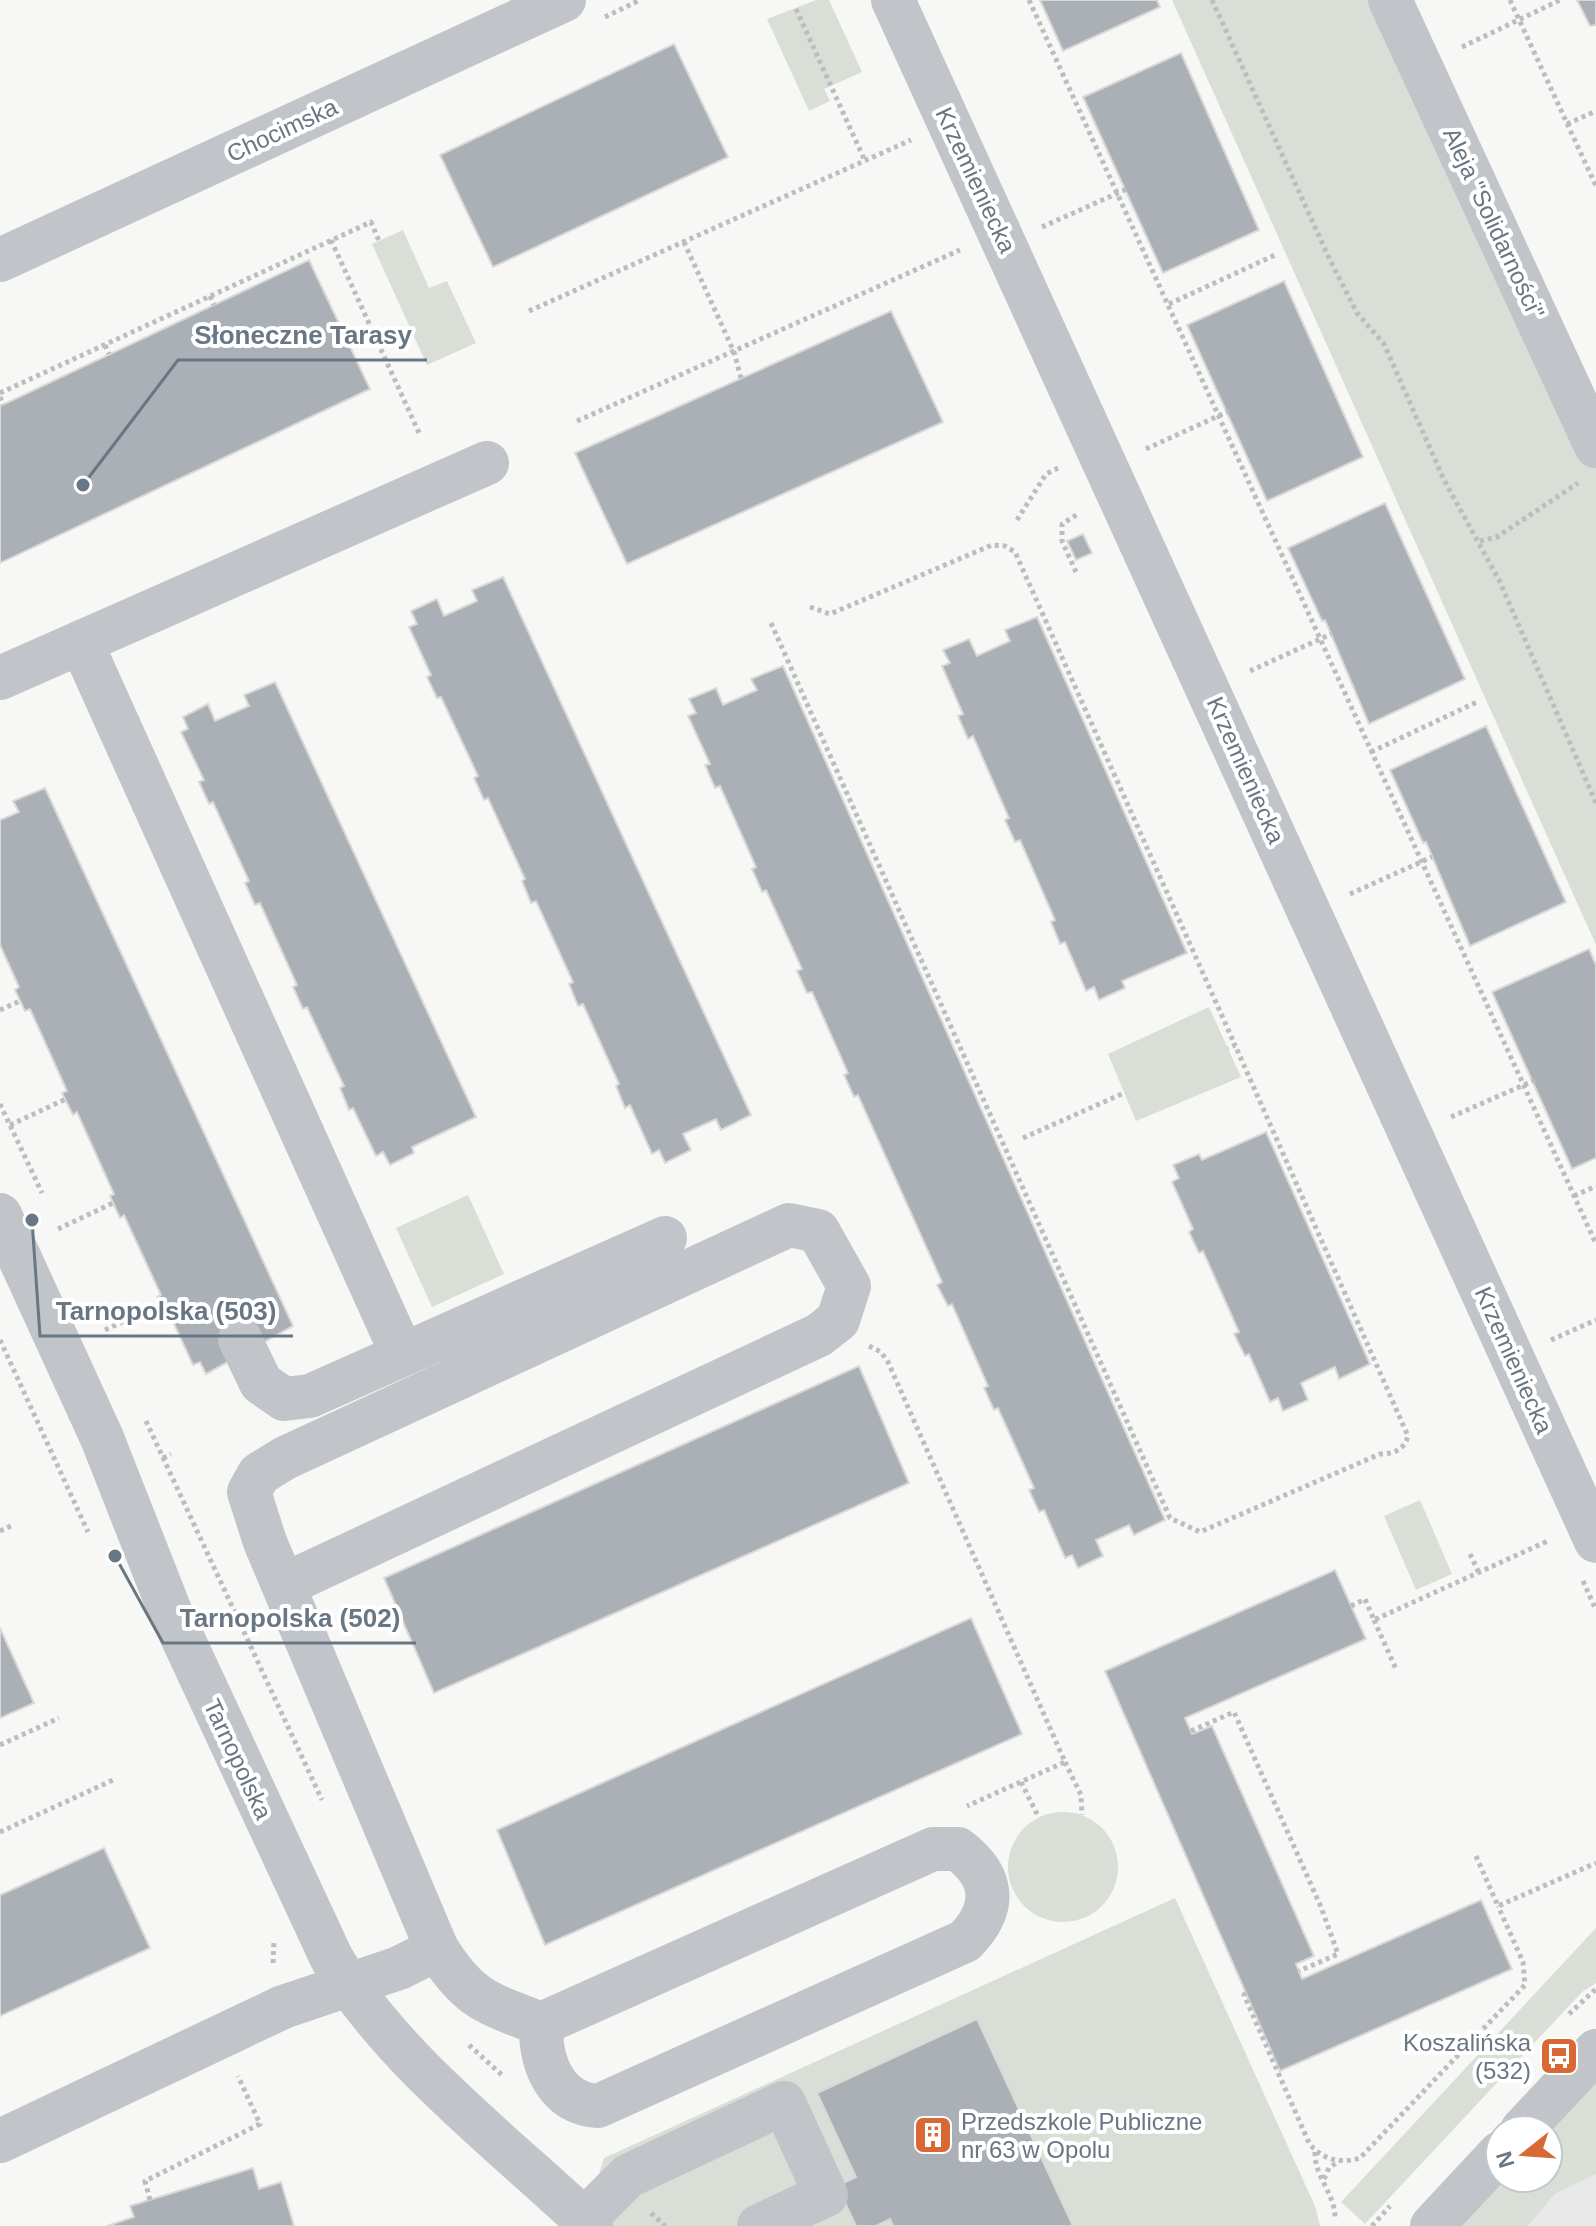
<svg xmlns="http://www.w3.org/2000/svg" width="1596" height="2226" viewBox="0 0 1596 2226" font-family="Arial,sans-serif">
<style>
.built{fill:#e8e9e8}
.green{fill:#d9ded6}
.building{fill:#aab0b6;stroke:#d9d9d7;stroke-width:2}
.lines{fill:none;stroke-linecap:round;stroke-linejoin:round}
.path{stroke:#bbbdc0;stroke-width:5;stroke-dasharray:4 4;stroke-linecap:butt}
.minor{stroke:#c1c4c8;stroke-width:44}
.labels{text-anchor:middle;dominant-baseline:central;stroke-width:8;stroke-linejoin:round;paint-order:stroke}
.street-label{font-size:24px;fill:#697684;stroke:#fff}
.poi-label{font-size:24px;fill:#697684;stroke:#fff;text-anchor:end}
.leader{fill:none;stroke:#697684;stroke-width:3}
.callout-dot{fill:#697684;stroke:#fff;stroke-width:3}
.callout-label{font-size:26px;text-anchor:middle;font-weight:bold;fill:#697684;stroke:#fff;stroke-width:8;stroke-linejoin:round;paint-order:stroke}
</style>
<rect width="100%" height="100%" fill="#f7f8f5"/>
<!-- built -->
<path class="built" d="M1596,2174V2226H1528L1555,2194Z"/>
<!-- green -->
<g class="green">
<path d="M816,0H829L862,72L824,89L830,101L809,111L767,19Z"/>
<path d="M1172,0H1390L1596,446V945Z"/>
<path d="M403,230L429,288L447,281L476,343L427,365L372,244Z"/>
<path d="M1209,1007L1241,1077L1136,1121L1108,1054Z"/>
<path d="M468,1195L504,1274L432,1307L396,1228Z"/>
<path d="M1420,1500L1452,1574L1416,1590L1384,1516Z"/>
<circle cx="1063" cy="1867" r="55"/>
<path d="M1175,1898L1315,2206L1320,2226H591L584,2220L604,2158Z"/>
<path d="M1596,1928V1983L1582,1992L1365,2224L1341,2202Z"/>
<path d="M1596,2051V2174L1555,2194L1528,2226H1432L1500,2178H1548V2130Z"/>
</g>
<!-- building -->
<g class="building">
<path d="M1040,0H1157L1160,7L1063,51Z"/>
<path d="M1577,0H1596V25L1590,26Z"/>
<path d="M674,44L728,157L493,267L440,155Z"/>
<path d="M1181,53L1259,230L1163,273L1083,97Z"/>
<path d="M309,260L370,389L0,563V406Z"/>
<path d="M1284,281L1363,457L1267,501L1187,325Z"/>
<path d="M891,311L943,422L627,564L575,453Z"/>
<path d="M1385,503L1465,679L1369,724L1325,620L1322,621L1288,548Z"/>
<path d="M1083,534L1092,553L1076,560L1067,541Z"/>
<path d="M503,577L751,1115L721,1130L716,1119L683,1134L691,1150L665,1163L659,1150L652,1154L630,1105L625,1108L616,1086L619,1084L583,1004L578,1006L569,984L573,982L536,901L531,903L522,881L525,879L488,798L484,800L474,778L478,776L441,697L437,698L427,677L431,675L409,627L417,624L411,611L437,599L444,616L477,601L472,590Z"/>
<path d="M1037,617L1187,953L1122,981L1125,988L1099,1000L1094,987L1086,991L1065,942L1060,944L1051,922L1055,920L1020,840L1015,842L1005,820L1009,818L973,736L968,739L958,716L963,714L942,666L950,663L943,650L969,639L977,656L1010,641L1005,630Z"/>
<path d="M783,666L1165,1520L1134,1535L1129,1525L1096,1540L1103,1556L1078,1568L1072,1555L1065,1558L1044,1510L1039,1512L1029,1490L1034,1488L998,1408L994,1410L984,1388L988,1386L952,1304L948,1306L937,1285L942,1282L858,1095L854,1097L844,1075L848,1073L812,992L807,993L797,971L802,969L766,890L762,892L752,869L756,867L720,786L715,788L705,765L710,764L688,716L696,713L689,699L716,688L723,705L757,690L751,679Z"/>
<path d="M275,682L476,1117L412,1147L414,1153L390,1165L383,1152L376,1156L353,1108L349,1110L340,1088L344,1086L307,1007L303,1009L293,987L297,985L260,903L255,905L245,883L249,881L213,802L209,804L199,782L204,780L181,732L188,729L183,717L208,704L215,721L249,706L244,695Z"/>
<path d="M1486,726L1566,902L1470,946L1426,842L1423,843L1390,770Z"/>
<path d="M45,788L293,1326L206,1374L200,1362L193,1365L171,1317L167,1319L157,1297L161,1295L124,1215L120,1218L110,1196L114,1194L77,1112L73,1115L62,1093L67,1091L30,1009L25,1011L15,990L19,987L0,945V820L19,812L13,801Z"/>
<path d="M1589,949L1596,965V1158L1572,1169L1492,992Z"/>
<path d="M1266,1132L1370,1364L1339,1379L1335,1367L1301,1383L1308,1400L1283,1411L1278,1398L1270,1402L1249,1354L1245,1356L1234,1334L1239,1332L1203,1251L1199,1253L1189,1232L1193,1229L1172,1182L1179,1178L1173,1165L1199,1154L1202,1160Z"/>
<path d="M859,1366L909,1483L434,1693L384,1578Z"/>
<path d="M1335,1570L1366,1639L1185,1718L1192,1734L1212,1726L1314,1956L1296,1964L1302,1979L1481,1900L1512,1969L1280,2071L1105,1671Z"/>
<path d="M971,1618L1022,1734L545,1945L497,1830Z"/>
<path d="M0,1628L34,1703L0,1718Z"/>
<path d="M104,1848L150,1948L0,2016V1895Z"/>
<path d="M977,2019L1073,2226H893L890,2219L876,2226H856L837,2186L856,2177L817,2093Z"/>
<path d="M253,2168L259,2189L281,2182L294,2226H107L134,2217L130,2206Z"/>
</g>
<g class="lines">
<!-- path -->
<g class="path">
<path d="M1029,0L1596,1244"/>
<path d="M1212,0L1329,258L1357,313L1384,344L1444,480L1499,580L1596,803"/>
<path d="M1510,0L1596,186"/>
<path d="M796,9L865,161"/>
<path d="M605,17L640,0"/>
<path d="M1462,47L1560,0"/>
<path d="M1567,124L1596,111"/>
<path d="M1042,227L1127,189"/>
<path d="M331,240L420,435"/>
<path d="M684,242L734,352L741,378"/>
<path d="M210,296L214,305"/>
<path d="M1169,304L1275,255"/>
<path d="M529,311L911,140"/>
<path d="M105,345L109,354"/>
<path d="M0,393L371,222L379,241"/>
<path d="M0,397L3,405"/>
<path d="M577,421L960,250"/>
<path d="M1146,449L1229,411"/>
<path d="M1017,520L1046,474L1058,468"/>
<path d="M1480,541L1497,537L1578,483"/>
<path d="M1076,572L1062,541V524L1078,514"/>
<path d="M810,607L830,614L992,545L1005,546L1015,552L1235,1045"/>
<path d="M771,623L1170,1518L1200,1532L1380,1454C1394,1454 1404,1450 1408,1436L1235,1045L1228,1048"/>
<path d="M1250,671L1331,634"/>
<path d="M1371,752L1479,701"/>
<path d="M1350,894L1432,857"/>
<path d="M0,1010L20,1001"/>
<path d="M0,1104L42,1193"/>
<path d="M1451,1117L1535,1080"/>
<path d="M10,1125L66,1099"/>
<path d="M1023,1138L1124,1093"/>
<path d="M1574,1196L1596,1186"/>
<path d="M58,1229L113,1203"/>
<path d="M105,1330L160,1304"/>
<path d="M0,1340L88,1532"/>
<path d="M1551,1340L1596,1320"/>
<path d="M869,1346L881,1352L888,1362L1065,1762L967,1806"/>
<path d="M146,1421L322,1800"/>
<path d="M163,1458L171,1454"/>
<path d="M0,1531L13,1525"/>
<path d="M1470,1554L1479,1573"/>
<path d="M1583,1581L1596,1610"/>
<path d="M1351,1606L1365,1599L1374,1620L1550,1540"/>
<path d="M1374,1620L1396,1669"/>
<path d="M1191,1731L1234,1712L1321,1907L1338,1954L1299,1971"/>
<path d="M0,1745L59,1718"/>
<path d="M1065,1762L1081,1795L1082,1815"/>
<path d="M1021,1782L1039,1818"/>
<path d="M0,1832L113,1780"/>
<path d="M1476,1856L1498,1906L1596,1863"/>
<path d="M273,1963L274,1941"/>
<path d="M1246,1993L1244,1995L1309,2143C1322,2160 1341,2164 1360,2158L1525,1985L1523,1962L1498,1906"/>
<path d="M1569,2014L1596,1989"/>
<path d="M469,2045L503,2076"/>
<path d="M1315,2152C1314,2176 1336,2195 1335,2219"/>
<path d="M1324,2179L1329,2168L1339,2161"/>
<path d="M150,2200L145,2181L260,2124L238,2076"/>
<path d="M651,2213L665,2226"/>
<path d="M1372,2226L1390,2206"/>
</g>
<!-- minor -->
<g class="minor">
<path d="M893,0L1596,1541"/>
<path d="M1390,0L1596,446"/>
<path d="M0,260L564,0"/>
<path d="M81,642L402,1354"/>
<path d="M0,678L487,463"/>
<path d="M0,1215L102,1438L170,1611L332,1959C395,2062 503,2143 591,2226"/>
<path d="M240,1339L261,1383L284,1399L310,1396L665,1238"/>
<path d="M437,1949C469,2000 487,2003 541,2024L933,1849H958C995,1877 997,1908 965,1941L598,2106C555,2103 540,2063 541,2024"/>
<path d="M1522,2130L1596,2051"/>
<path d="M0,2141L283,2007L399,1968L437,1949L265,1542L249,1492L259,1474L285,1458L789,1225L818,1231L849,1286L838,1320L819,1335L284,1585"/>
<path d="M584,2220L628,2176L784,2103L826,2195L759,2226"/>
<path d="M1432,2226L1500,2153"/>
</g>
</g>
<!-- icons -->
<defs>
<g id="bus-square" transform="scale(2)"><rect x="-9" y="-9" width="18" height="18" rx="4" fill="#d86935" stroke="#fff"/><path d="M-5-6H5V4H4V6H2V4H-2V6H-4V4H-5ZM-3.5-4V0h7V-4ZM-3.5 1.2v1.5H-2V1.2ZM2 1.2v1.5H3.5V1.2Z" fill="#fff"/></g>
<g id="building-square" transform="scale(2)"><rect x="-9" y="-9" width="18" height="18" rx="4" fill="#d86935" stroke="#fff"/><path d="M-4-6H4V6H1V3H-1V6H-4ZM-2.5-4.3h1.7v1.8h-1.7ZM.8-4.3h1.7v1.8H.8ZM-2.5-1h1.7V.8h-1.7ZM.8-1h1.7V.8H.8Z" fill="#fff"/></g>
</defs>
<g fill-rule="evenodd">
<use href="#bus-square" x="1559" y="2056"/>
<use href="#building-square" x="933" y="2135"/>
</g>
<g class="labels">
<!-- street labels -->
<g class="street-label">
<text transform="translate(282 130) rotate(-25)">Chocimska</text>
<text transform="translate(976 180) rotate(65)">Krzemieniecka</text>
<text transform="translate(1494 223) rotate(65)">Aleja "Solidarności"</text>
<text transform="translate(1246 770) rotate(66)">Krzemieniecka</text>
<text transform="translate(1514 1360) rotate(66)">Krzemieniecka</text>
<text transform="translate(238 1759) rotate(65)">Tarnopolska</text>
</g>
<!-- poi labels -->
<g class="poi-label">
<text x="1531" y="2042">Koszalińska<tspan x="1531" dy="28">(532)</tspan></text>
<text x="961" y="2121" text-anchor="start">Przedszkole Publiczne<tspan x="961" dy="28">nr 63 w Opolu</tspan></text>
</g>
</g>
<!-- callouts -->
<path class="leader" d="M83 485L178 360H427M32 1220L40 1336H293M115 1556L163 1643H416"/>
<g class="callout-dot">
<circle cx="83" cy="485" r="8"/>
<circle cx="32" cy="1220" r="8"/>
<circle cx="115" cy="1556" r="8"/>
</g>
<g class="callout-label">
<text x="303" y="344">Słoneczne Tarasy</text>
<text x="166" y="1320">Tarnopolska (503)</text>
<text x="290" y="1627">Tarnopolska (502)</text>
</g>
<!-- north arrow -->
<g transform="translate(1524 2154) rotate(253)"><circle r="38" fill="#ffffff" stroke="#c3c8ce" stroke-width="2"/>
<path d="M0-6L14 30L0 20L-14 30Z" fill="#d86935"/>
<text y="-12" font-size="22" font-weight="bold" text-anchor="middle" fill="#697684">N</text>
</g>
</svg>
